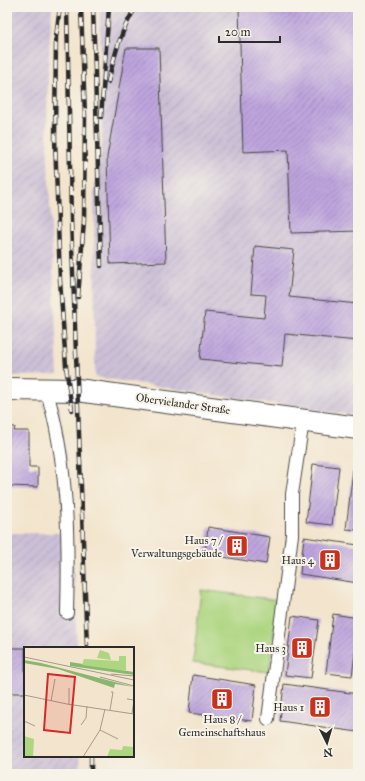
<svg xmlns="http://www.w3.org/2000/svg" width="365" height="781" viewBox="0 0 365 781" font-family="'IM FELL Great Primer',serif">
<style>
.industrial{fill:url(#industrial-furrows)}
.park{fill:#add681;stroke:#6c8056}
.building{fill:url(#building-hatch)}
.lines{fill:none;stroke-linecap:round;stroke-linejoin:round}
.service-casing{stroke:#494743;stroke-width:14}
.minor-casing{stroke:#494743;stroke-width:24}
.service{stroke:#fff;stroke-width:12}
.minor{stroke:#fff;stroke-width:22}
.rail-casing{stroke:#2b2b2b;stroke-width:4.5}
.rail{stroke:#f7f3e8;stroke-width:3;stroke-dasharray:9;stroke-linecap:butt}
.labels{text-anchor:middle;dominant-baseline:central;stroke-width:4;stroke-linejoin:round;paint-order:stroke}
.street-label{font-size:11px;fill:#2b2b2b;stroke:#f7f3e8}
.poi-label{font-size:11px;fill:#2b2b2b;stroke:#f7f3e8;text-anchor:end}
.inset-road{fill:none;stroke:#a39b8c;stroke-width:1}
.view{fill:#d62828;fill-opacity:0.15;stroke:#d62828;stroke-width:2}
.inset-edge{fill:none;stroke:#2b2b2b;stroke-width:2}
</style>
<defs>
<pattern id="industrial-furrows" width="10" height="10" patternUnits="userSpaceOnUse"><rect width="10" height="10" fill="#cbbfd5"/><path d="M-1 1l2-2M0 10L10 0M9 11l2-2" fill="none" stroke="#aea4b7"/></pattern>
<pattern id="building-hatch" width="6" height="6" patternUnits="userSpaceOnUse"><rect width="6" height="6" fill="#bea5de"/><path d="M-1 1l2-2M0 6l6-6M5 7l2-2" fill="none" stroke="#9b87b4"/></pattern>
</defs>
<rect width="100%" height="100%" fill="#f7f3e8"/>
<filter id="ink" filterUnits="userSpaceOnUse"><feTurbulence type="fractalNoise" baseFrequency=".025" numOctaves="2"/><feDisplacementMap in="SourceGraphic" scale="8" xChannelSelector="R" yChannelSelector="G"/><feConvolveMatrix kernelMatrix="1 2 1 2 8 2 1 2 1" color-interpolation-filters="sRGB"/></filter>
<filter id="wash" filterUnits="userSpaceOnUse"><feTurbulence type="fractalNoise" baseFrequency=".012" numOctaves="4" result="noise"/><feDisplacementMap in="SourceGraphic" scale="16" xChannelSelector="R" yChannelSelector="G"/><feGaussianBlur stdDeviation="0.9" result="paint"/><feColorMatrix in="noise" values="0 0 0 0 0 0 0 0 0 0 0 0 0 0 0 0 0 1.4 0 .05"/><feComposite in="paint" operator="in"/></filter>
<g filter="url(#wash)">
<rect width="100%" height="100%" fill="#f3e5cd"/>
<!-- industrial -->
<g class="industrial">
<path d="M7,7H52L48,67L47,141L58,375L9,376V241H7Z"/>
<path d="M100,7H358V416L95,377L94,190L102,145Z"/>
<path d="M41,404L59,405L70,488L77,648H25V756H80L81,774H7V533H62L61,490L50,413Z"/>
</g>
<!-- park -->
<path class="park" d="M201,590L278,600L269,672L193,663Z"/>
<g id="blocks">
<!-- building -->
<g class="building">
<path d="M239,7H358V231L291,233L288,150L243,152Z"/>
<path d="M126,48H159L166,262L110,264L107,157Z"/>
<path d="M255,246L294,250L289,297L358,304V341L285,334L282,367L200,359L205,312L264,318L266,295L251,294Z"/>
<path d="M7,427H15L14,431H29V467H38V487L7,486Z"/>
<path d="M313,464L339,467L332,525L306,522Z"/>
<path d="M353,470L358,471V530L346,529Z"/>
<path d="M208,527L270,537L266,564L205,554Z"/>
<path d="M304,537L358,545V583L300,574Z"/>
<path d="M333,614L358,618V630L352,676L326,673Z"/>
<path d="M292,616L319,620L311,678L285,675Z"/>
<rect x="7" y="648" width="18" height="45"/>
<path d="M193,675L256,685L252,721L189,713Z"/>
<path d="M284,684L358,694V732L280,721Z"/>
</g>
</g>
</g>
<g filter="url(#ink)">
<use href="#blocks" fill-opacity="0" stroke="#494743" stroke-width="1"/>
<g class="lines">
<!-- service casing -->
<g class="service-casing">
<g id="service">
<path d="M46,389C68,461 69,538 67,613"/>
<path d="M268,719L292,535V494L303,421"/>
</g>
</g>
<!-- minor casing -->
<g class="minor-casing">
<path id="minor" d="M7,389L77,390L358,428"/>
</g>
<!-- service -->
<use href="#service" class="service"/>
<!-- minor -->
<use href="#minor" class="minor"/>
<!-- rail casing -->
<g class="rail-casing">
<g id="rail">
<path d="M60,7L56,37L55,138L60,280L66,366L72,410"/>
<path d="M67,7L71,219L87,648"/>
<path d="M93,7L101,266"/>
<path d="M108,82C115,54 120,32 136,7"/>
<path d="M101,117L109,7"/>
<path d="M78,297L84,221L85,116L81,7"/>
<path d="M91,756V774"/>
</g>
</g>
<!-- rail -->
<use href="#rail" class="rail"/>
</g>
</g>
<!-- icons -->
<defs>
<g id="building-square" transform="scale(1.15)"><rect x="-9" y="-9" width="18" height="18" rx="4" fill="#c8321e" stroke="#f7f3e8"/><path d="M-4-6H4V6H1V3H-1V6H-4ZM-2.5-4.3h1.7v1.8h-1.7ZM.8-4.3h1.7v1.8H.8ZM-2.5-1h1.7V.8h-1.7ZM.8-1h1.7V.8H.8Z" fill="#fff"/></g>
</defs>
<g fill-rule="evenodd">
<use href="#building-square" x="237" y="546"/>
<use href="#building-square" x="330" y="560"/>
<use href="#building-square" x="302" y="648"/>
<use href="#building-square" x="222" y="699"/>
<use href="#building-square" x="320" y="707"/>
</g>
<g class="labels">
<!-- street labels -->
<g class="street-label">
<text transform="translate(183 404) rotate(8)">Obervielander Straße</text>
</g>
<!-- poi labels -->
<g class="poi-label">
<text x="222" y="540">Haus 7 /<tspan x="222" dy="13">Verwaltungsgebäude</tspan></text>
<text x="314" y="560">Haus 4</text>
<text x="286" y="648">Haus 3</text>
<text x="304" y="707">Haus 1</text>
<text x="222" y="719" text-anchor="middle">Haus 8 /<tspan x="222" dy="13">Gemeinschaftshaus</tspan></text>
</g>
</g>
<!-- overview -->
<g transform="translate(24 647)">
<rect width="110" height="110" fill="#f3e5cd"/>
<path d="M0,13L17,16L110,40L91,37L90,41L34,22L0,16ZM46,15L110,25V28L46,19Z" fill="#8ab76f"/>
<path d="M76,3L85,6L87,13L73,11ZM0,89L10,92L9,110H0ZM99,99L110,100V110H83L86,102L98,103Z" fill="#add681"/>
<path d="M95,9H102V24L58,18L60,12L95,14Z" fill="#add681"/>
<path class="inset-road" d="M0,10L110,33M87,27L110,29M76,30L110,39M45,41V58M0,48L43,57L110,67M103,52L110,53L108,66M27,54L31,32M86,63L89,45H87M0,74L11,79M57,78L62,71L63,59M76,83L94,92M59,110L76,83L81,62"/>
<path class="view" d="M24,27L51,30L46,86L20,83Z"/>
<rect width="110" height="110" class="inset-edge"/>
</g>
<!-- margin -->
<rect width="365" height="781" fill="none" stroke="#f7f3e8" stroke-width="24"/>
<!-- north arrow -->
<g transform="translate(327 743) rotate(175)" stroke="#f7f3e8" stroke-width="3" paint-order="stroke">
<path d="M0-3L7 15L0 10L-7 15Z" fill="#2b2b2b"/>
<text y="-6" font-size="11" font-weight="bold" text-anchor="middle" fill="#2b2b2b">N</text>
</g>
<!-- scale -->
<path d="M219 36v6h61v-6" fill="none" stroke="#2b2b2b" stroke-width="2"/>
<text x="225" y="36" font-size="12" fill="#2b2b2b" stroke="#f7f3e8" stroke-width="3" paint-order="stroke">20 m</text>
</svg>
